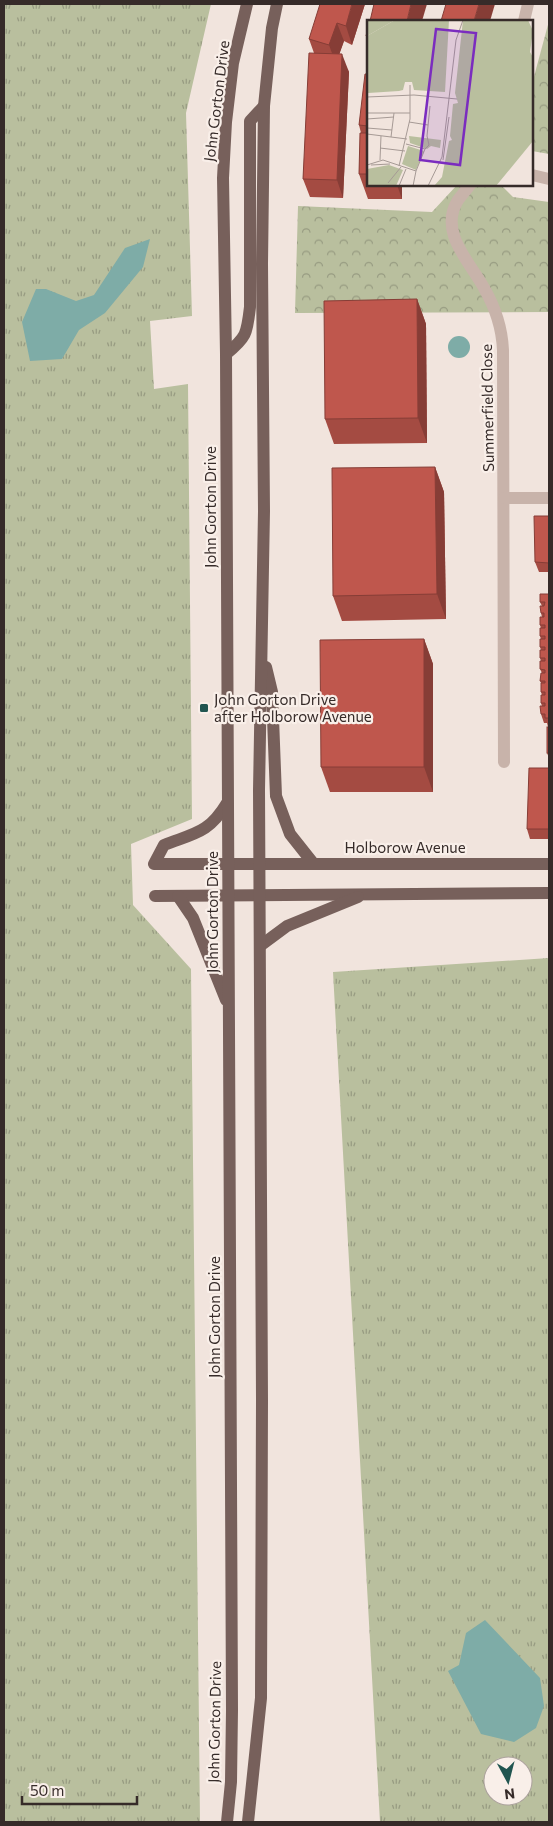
<svg xmlns="http://www.w3.org/2000/svg" width="553" height="1826" viewBox="0 0 553 1826" font-family="Commissioner,sans-serif">
<style>
.grass{fill:url(#grass-tufts);fill-rule:evenodd}
.park{fill:url(#park-crowns)}
.water{fill:#7eaca7}
.lines{fill:none;stroke-linecap:round;stroke-linejoin:round}
.minor{stroke:#c8b3aa;stroke-width:12}
.major{stroke:#77605b;stroke-width:12}
.wall{fill:#a44b42}
.shaded-wall{fill:#863d36}
.building{fill:#bf574d;stroke:#863d36}
.poi-dot{fill:#215550;stroke:#f9efe9;stroke-width:2}
.labels{text-anchor:middle;dominant-baseline:central;stroke-width:4.5;stroke-linejoin:round;paint-order:stroke}
.street-label{font-size:15px;fill:#362b29;stroke:#f9efe9}
.poi-label{font-size:15px;fill:#362b29;stroke:#f9efe9;text-anchor:start}
.inset-road{fill:none;stroke:#a69a95;stroke-width:1}
.view{fill:#7b2cbf;fill-opacity:0.15;stroke:#7b2cbf;stroke-width:2.5}
.inset-edge{fill:none;stroke:#362b29;stroke-width:2.5}
</style>
<defs>
<pattern id="grass-tufts" width="24" height="20" patternUnits="userSpaceOnUse" patternTransform="scale(1.25)"><rect width="24" height="20" fill="#b9bf9e"/><path d="M3 7l-1-3M5 7V3M7 7l1-3M15 17l-1-3M17 17v-4M19 17l1-3" fill="none" stroke="#979b81"/></pattern>
<pattern id="park-crowns" width="20" height="18" patternUnits="userSpaceOnUse" patternTransform="scale(1.25)"><rect width="20" height="18" fill="#b9bf9e"/><path d="M2 6a3 3 0 1 1 6 0M12 15a3 3 0 1 1 6 0" fill="none" stroke="#979b81"/></pattern>
</defs>
<rect width="100%" height="100%" fill="#f1e4dd"/>
<!-- grass -->
<g class="grass">
<path d="M4,4H211L186,113L192,316L150,321L154,389L188,384L192,819L131,844L133,905L191,969L200,1822H4Z"/>
<path d="M549,958V1822H380L333,972ZM493,1766H523V1796H493Z"/>
</g>
<!-- park -->
<g class="park">
<path d="M549,21V154L532,151V84Z"/>
<path d="M457,185H501L513,197L549,202V312L295,313L298,206L432,212Z"/>
</g>
<!-- water -->
<g class="water">
<path d="M150,239L143,267L105,313L79,330L62,359L30,361L22,322L36,289H46L76,301L94,295L125,248Z"/>
<circle cx="459" cy="347" r="11"/>
<path d="M485,1620L540,1678L544,1706L536,1728L514,1742L481,1734L448,1671L459,1665L466,1633Z"/>
</g>
<g class="lines">
<!-- minor -->
<g class="minor">
<path d="M524,21L528,4"/>
<path d="M532,175L549,179"/>
<path d="M470,185C466,190 462,195 458,200C438,232 470,262 484,288C495,307 502,328 503,350L504,762"/>
<path d="M504,498H549"/>
</g>
<!-- major -->
<g class="major">
<path d="M226,354C247,337 247,333 250,307V121L264,106"/>
<path d="M266,667L272,692L276,796L290,834L313,863"/>
<path d="M227,803C209,833 195,833 164,845L154,864H549"/>
<path d="M155,896L549,893"/>
<path d="M178,896L193,918L226,1000"/>
<path d="M260,946L287,926L358,897"/>
<path d="M227,1822L231,1782L232,1710L226,354L223,178L226,122L233,63L247,4"/>
<path d="M248,1822L261,1698L262,1400L259,790L264,511L262,264L264,106L272,28L277,4"/>
</g>
</g>
<!-- wall -->
<g class="wall">
<path d="M365,4L352,45L344,41L339,54L349,72L343,198L310,197L303,179L314,53L309,39Z"/>
<path d="M368,74V185H402V199H368L359,174L361,133L359,125Z"/>
<path d="M417,299L426,324L427,443L334,444L325,419Z"/>
<path d="M435,467L444,492L446,619L342,621L333,596Z"/>
<path d="M549,516V572H539L535,562Z"/>
<path d="M549,594V758L547,753L548,727L547,723H544L541,714L542,706L541,703L542,695L541,692V683L540,681L542,673L540,669L541,661L540,658L541,650L540,647L541,639L540,636L541,628L540,625L542,617L541,613L542,606L540,602Z"/>
<path d="M424,639L433,664V792H330L321,767Z"/>
<path d="M549,768V839H530L527,829Z"/>
</g>
<!-- shaded-wall -->
<g class="shaded-wall">
<path d="M352,4H365L352,45L346,26Z"/>
<path d="M411,4H427L422,21H407Z"/>
<path d="M479,4H495L490,21H474Z"/>
<path d="M337,23L344,41L336,64L329,45Z"/>
<path d="M342,54L349,72L343,198L337,180Z"/>
<path d="M397,185H402V199Z"/>
<path d="M417,299L426,324L427,443L418,418Z"/>
<path d="M435,467L444,492L446,619L437,594Z"/>
<path d="M424,639L433,664V792L424,767Z"/>
</g>
<!-- building -->
<g class="building">
<path d="M320,4H352L346,26L337,23L329,45L309,39Z"/>
<path d="M374,4H411L407,21H370Z"/>
<path d="M446,4H479L474,21H441Z"/>
<path d="M368,28V37L366,36Z"/>
<path d="M309,53L342,54L337,180L303,179Z"/>
<path d="M365,74H368V126L359,125Z"/>
<path d="M360,133H368V174H359Z"/>
<path d="M417,299L418,418L325,419L324,301Z"/>
<path d="M435,467L437,594L333,596L332,468Z"/>
<path d="M534,516H549V563L535,562Z"/>
<path d="M540,594H549V718H545V714H541L540,706H545V703H541V695H545V692H541V683H545V681H540L541,673H545V670L540,669V661H545V658H540V650H545V647H540V639H545V636H540V628H545V625H540V617H544V613H541L540,606H544L545,602H540Z"/>
<path d="M424,639V767H321L320,640Z"/>
<rect x="547" y="727" width="2" height="26"/>
<path d="M529,768H549V829H527Z"/>
</g>
<!-- markers -->
<rect class="poi-dot" x="199" y="703" width="10" height="10" rx="2.5"/>
<g class="labels">
<!-- street labels -->
<g class="street-label">
<text transform="translate(216 101) rotate(-83)">John Gorton Drive</text>
<text transform="translate(487 408) rotate(-91)">Summerfield Close</text>
<text transform="translate(210 507) rotate(-90)">John Gorton Drive</text>
<text x="405" y="847">Holborow Avenue</text>
<text transform="translate(212 912) rotate(-90)">John Gorton Drive</text>
<text transform="translate(214 1317) rotate(-90)">John Gorton Drive</text>
<text transform="translate(214 1722) rotate(-89)">John Gorton Drive</text>
</g>
<!-- poi labels -->
<g class="poi-label">
<text x="214" y="699">John Gorton Drive<tspan x="214" dy="17">after Holborow Avenue</tspan></text>
</g>
</g>
<!-- overview -->
<g transform="translate(367 20)">
<rect width="166" height="166" fill="#f1e4dd"/>
<path d="M28,0H82L78,72L47,70L45,62H38L36,70L32,71L1,73L0,16ZM96,0H161L166,11L163,32L167,39L166,121L129,166H67L75,157L82,121L85,120L83,116L86,84L91,83L88,73Z" fill="#b9bf9e"/>
<path d="M0,0H28L0,16ZM42,116L74,120L73,128L64,126L60,129L43,123ZM41,126L57,131L49,150L35,144ZM22,145L36,150L29,166H0V149Z" fill="#b9bf9e"/>
<path class="inset-road" d="M0,77L47,75L90,79M0,93H43M0,99L27,97M42,102L61,105M0,108L25,110M0,114L40,119M24,117L27,93M13,128L38,131M58,129L62,125L60,116L63,86M13,140L14,116M76,140L82,97M0,145L16,140L49,151L58,129L39,124M4,145L23,144M32,146L43,99V65M21,163L34,147M32,166L39,149M46,166L49,151M61,166L75,137L89,20L96,0"/>
<path class="view" d="M69,9L109,13L93,145L53,140Z"/>
<rect width="166" height="166" class="inset-edge"/>
</g>
<!-- border -->
<rect width="553" height="1826" fill="none" stroke="#362b29" stroke-width="10"/>
<!-- north arrow -->
<g transform="translate(508 1781) rotate(173)"><circle r="24" fill="#f9efe9" stroke="#aba19c"/>
<path d="M0-4L9 19L0 12L-9 19Z" fill="#215550"/>
<text y="-8" font-size="14" font-weight="bold" text-anchor="middle" fill="#362b29">N</text>
</g>
<!-- scale -->
<path d="M22 1796v8h115v-8" fill="none" stroke="#362b29" stroke-width="2.5"/>
<text x="30" y="1796" font-size="15" fill="#362b29" stroke="#f9efe9" stroke-width="4" paint-order="stroke">50 m</text>
</svg>
